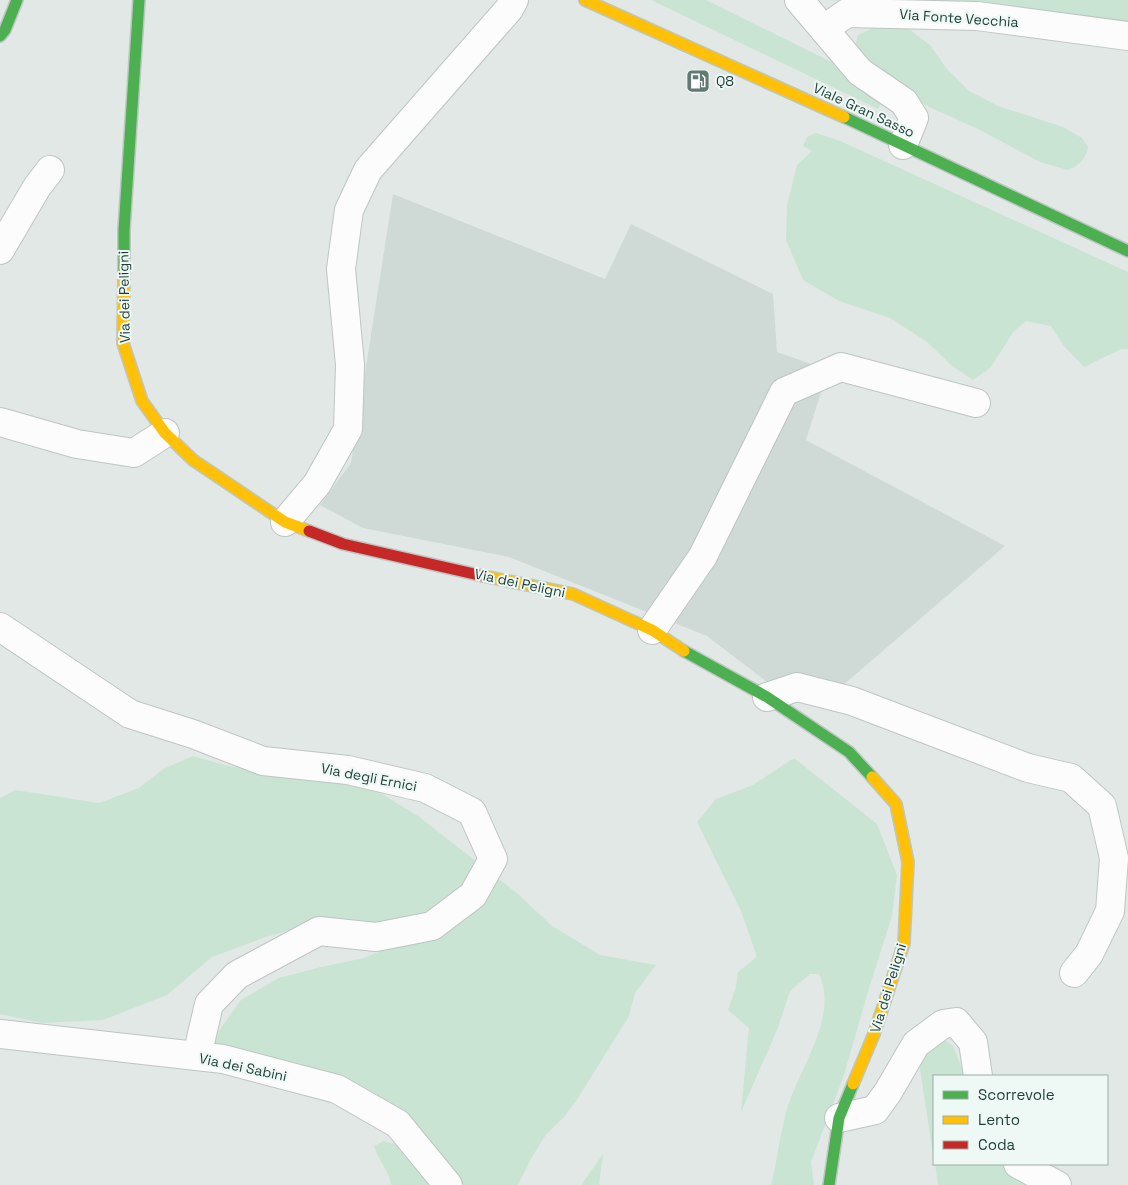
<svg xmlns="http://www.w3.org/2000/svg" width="1128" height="1185" viewBox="0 0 1128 1185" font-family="'Space Grotesk',sans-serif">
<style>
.built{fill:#cfdad6}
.green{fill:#c9e4d3}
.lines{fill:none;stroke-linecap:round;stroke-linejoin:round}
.street-casing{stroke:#bec5c3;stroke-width:30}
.fast-casing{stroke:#bdc6c3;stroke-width:14}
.slow-casing{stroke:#bdc6c3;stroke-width:14}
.jam-casing{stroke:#bdc6c3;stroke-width:14}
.street{stroke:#fbfcfb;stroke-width:28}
.fast{stroke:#4caf50;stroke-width:11}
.slow{stroke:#ffc107;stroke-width:11}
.jam{stroke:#c62828;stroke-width:11}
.labels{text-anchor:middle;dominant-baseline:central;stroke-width:4;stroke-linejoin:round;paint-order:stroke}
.street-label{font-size:14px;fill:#1d3d37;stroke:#eef8f4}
.poi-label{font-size:14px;fill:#1d3d37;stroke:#eef8f4;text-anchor:start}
</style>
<rect width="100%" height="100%" fill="#e2e8e6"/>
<!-- built -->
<path class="built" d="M393,194L605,279L631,224L773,294L777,352L828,370L806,440L1005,546L842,686L784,695L707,636L509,557L363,528L320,505L351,463Z"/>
<!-- green -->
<g class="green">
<path d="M651,0H706L862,77L884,97L878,109Z"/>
<path d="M825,0H1128V26L907,4Z"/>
<path d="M889,25L910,30L930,45L947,69L969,91L998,106L1063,127L1082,138L1088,147C1085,160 1080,165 1068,170L1040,162L980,130L925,105L860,60L855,45L858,35L873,28Z"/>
<path d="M816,133L840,141L1128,272V349H1121L1084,367L1064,346L1051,326L1026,321L1014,331L990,368L973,380L951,365L927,342L890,318L839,301L803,280L786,240L787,205L797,165L812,151L803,146L807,137Z"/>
<path d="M193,756L228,766L289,776L359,780L418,816L518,894L552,926L600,955L656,965L635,993L629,1016L578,1098L564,1117L545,1136L532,1157L518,1185H454L390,1115L301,1064L210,1043L241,1000L279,978L321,967L364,958L412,938L321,921L266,937L212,957L167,995L103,1020L42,1023L0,1014V798L15,790L99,803L139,788L163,769Z"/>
<path d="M794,758L877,824L897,875L892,916L870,985L843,1078L811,1162L814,1185H771C777,1162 779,1139 785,1117C795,1072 840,1020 819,974H810L790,991L777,1030L741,1112L749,1028L728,1010L736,987L738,972L757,957L741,911L697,822L716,799L753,785Z"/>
<path d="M940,1037L953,1046L965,1076H934V1161L919,1062Z"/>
<path d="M384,1141L408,1148L438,1185H391C389,1170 378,1160 374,1146Z"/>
<path d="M603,1154L599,1185H582L584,1181Z"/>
<path d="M935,1164H1002L1025,1185H938Z"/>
</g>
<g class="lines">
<!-- street casing -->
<g class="street-casing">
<g id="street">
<path d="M799,0L860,72L904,102L914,118L903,145"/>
<path d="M824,29L847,13L977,16L1128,36"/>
<path d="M0,250L37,187L50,170"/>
<path d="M0,422L77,444L134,453L165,433"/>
<path d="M285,522L317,484L348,429L350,365L341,269L349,210L368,170L509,9L514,0"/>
<path d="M0,627L130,714L193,734L263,761L348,770L425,788L472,812L493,859L473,895L432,926L376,937L319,931L237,975L209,1004L197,1056"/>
<path d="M652,630L703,556L784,392L841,367L976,403"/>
<path d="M767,697L797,687L852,701L1028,768L1071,778L1102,806L1114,858L1110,911L1089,954L1074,973"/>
<path d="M0,1034L223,1059L337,1089L398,1124L448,1185"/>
<path d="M839,1118L875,1110L888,1092L916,1044L943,1024L956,1022L973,1042L978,1076"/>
<path d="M1018,1164L1057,1185"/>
</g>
</g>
<!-- fast casing -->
<g class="fast-casing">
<g id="fast">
<path d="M0,36L5,30L17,0"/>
<path d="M844,117L1128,251"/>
<path d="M124,274V230L139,0"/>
<path d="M684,651L767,697L849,752L872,777"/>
<path d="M829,1185L839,1118L853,1084"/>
</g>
</g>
<!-- slow casing -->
<g class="slow-casing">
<g id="slow">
<path d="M585,0L844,117"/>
<path d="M124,274L123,343L142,401L165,433L193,460L285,522L309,531"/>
<path d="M483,576L573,594L652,630L684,651"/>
<path d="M853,1084L874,1034L904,943L908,862L896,804L872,777"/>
</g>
</g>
<!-- jam casing -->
<g class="jam-casing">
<path id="jam" d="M309,531L343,544L483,576"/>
</g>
<!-- street -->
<use href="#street" class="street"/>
<!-- fast -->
<use href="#fast" class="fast"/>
<!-- slow -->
<use href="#slow" class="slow"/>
<!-- jam -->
<use href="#jam" class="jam"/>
</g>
<!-- icons -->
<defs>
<g id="fuel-square" transform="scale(1.25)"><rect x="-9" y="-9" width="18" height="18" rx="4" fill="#627974" stroke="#eef8f4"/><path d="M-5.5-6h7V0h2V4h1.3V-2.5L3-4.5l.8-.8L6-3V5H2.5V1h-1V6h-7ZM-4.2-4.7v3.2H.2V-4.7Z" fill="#fff"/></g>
</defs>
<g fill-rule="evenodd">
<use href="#fuel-square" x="698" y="81"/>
</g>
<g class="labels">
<!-- street labels -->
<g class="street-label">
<text transform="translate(959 18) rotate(4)">Via Fonte Vecchia</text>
<text transform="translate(864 110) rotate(25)">Viale Gran Sasso</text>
<text transform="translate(124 297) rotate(-91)">Via dei Peligni</text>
<text transform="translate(520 583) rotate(12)">Via dei Peligni</text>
<text transform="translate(369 777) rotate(11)">Via degli Ernici</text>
<text transform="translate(888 988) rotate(-73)">Via dei Peligni</text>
<text transform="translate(243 1067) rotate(12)">Via dei Sabini</text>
</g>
<!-- poi labels -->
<g class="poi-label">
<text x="716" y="81">Q8</text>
</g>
</g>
<!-- legend -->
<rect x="933" y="1075" width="175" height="90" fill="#eef8f4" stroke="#9aada8"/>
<rect x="943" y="1091" width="25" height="8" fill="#4caf50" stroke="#9aada8"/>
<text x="978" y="1100" font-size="15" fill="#1d3d37">Scorrevole</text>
<rect x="943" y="1116" width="25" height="8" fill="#ffc107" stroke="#9aada8"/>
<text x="978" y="1125" font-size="15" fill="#1d3d37">Lento</text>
<rect x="943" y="1141" width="25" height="8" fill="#c62828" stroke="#9aada8"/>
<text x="978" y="1150" font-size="15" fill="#1d3d37">Coda</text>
</svg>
